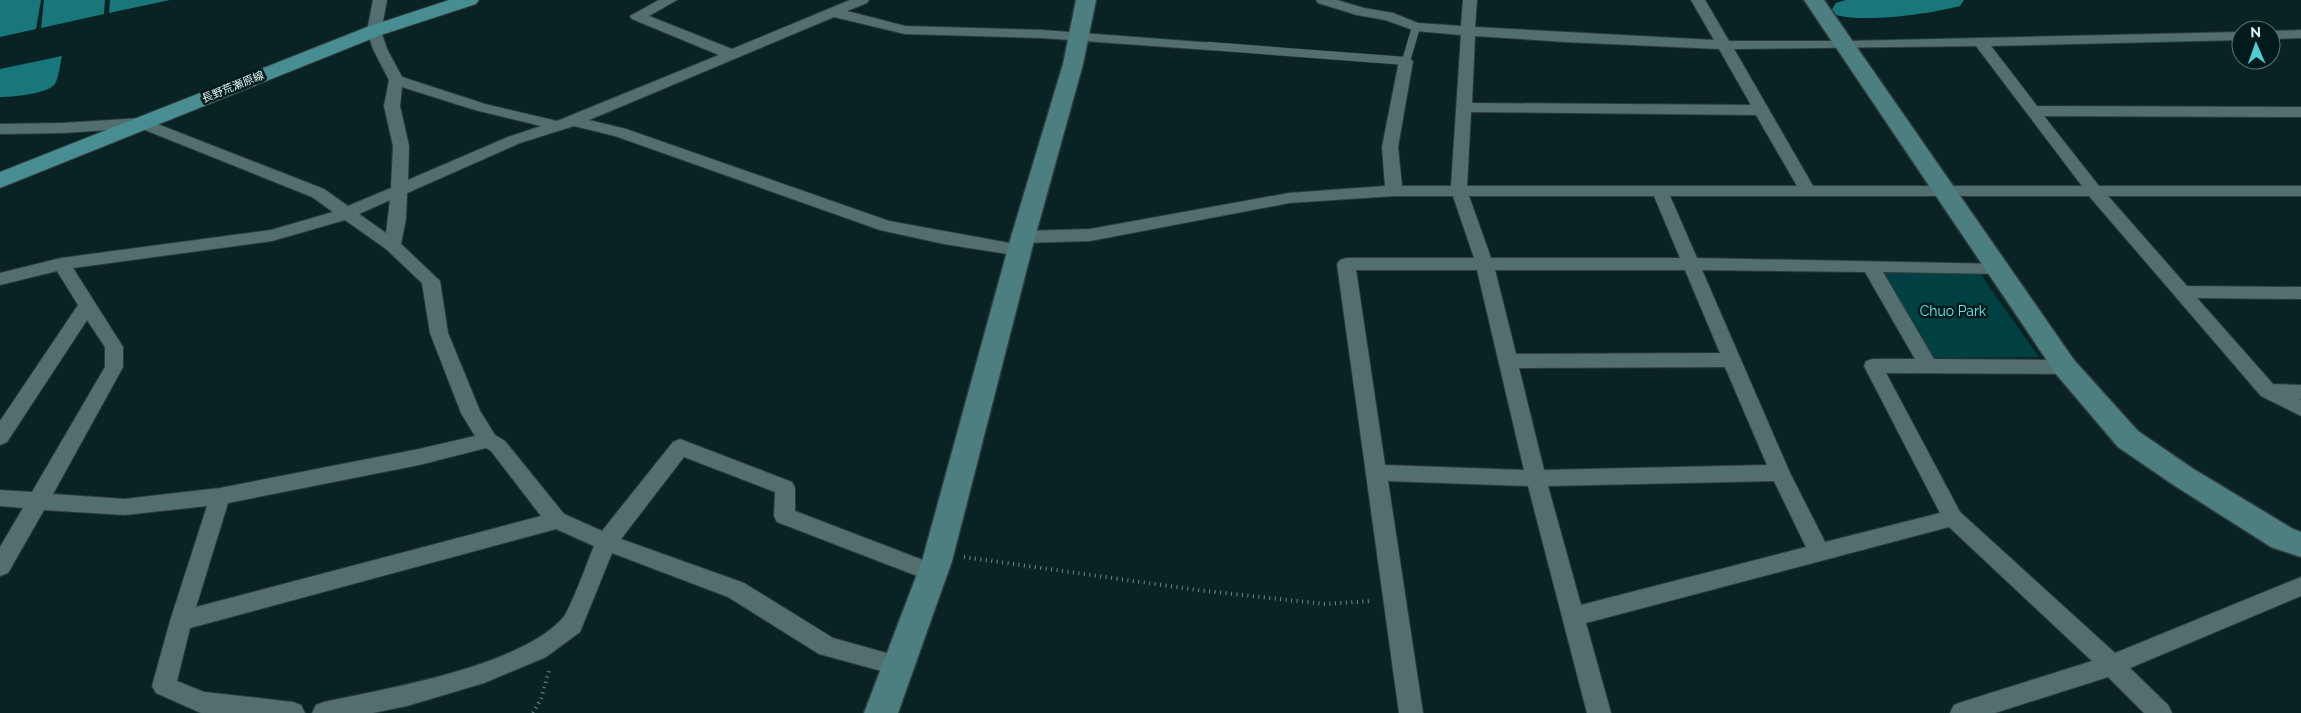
<svg xmlns="http://www.w3.org/2000/svg" width="2301" height="713" viewBox="0 0 2301 713" font-family="Raleway,'Noto Sans JP',sans-serif">
<style>
.green{fill:#004043}
.water{fill:#19777c}
.lines{fill:none;stroke-linecap:round;stroke-linejoin:round}
.river{fill:#19777c;fill-rule:evenodd}
.lane-casing{stroke:#2e3b3c;stroke-width:9}
.street-casing{stroke:#2e3b3c;stroke-width:2}
.secondary-casing{stroke:#2e3b3c;stroke-width:3}
.primary-casing{stroke:#2e3b3c;stroke-width:2}
.path{stroke:#708587;stroke-width:4;stroke-dasharray:1 4.5;stroke-linecap:butt}
.lane{stroke:#526e6f;stroke-width:8}
.street{fill:#526e6f;fill-rule:evenodd}
.secondary{fill:#4d7e80;fill-rule:evenodd}
.primary{fill:#478d91;fill-rule:evenodd}
.labels{text-anchor:middle;dominant-baseline:central;stroke-width:5;stroke-linejoin:round;paint-order:stroke}
.far-street-label{font-size:11px;fill:#e6f5f6;stroke:#011a1b}
.park-label{font-size:14px;fill:#6be9f0;stroke:#011a1b}
</style>
<rect width="100%" height="100%" fill="#092325"/>
<!-- green -->
<path class="green" d="M1974,265L2039,357L1929,358L1878,272Z"/>
<!-- water -->
<g class="water">
<path d="M0,0H41L36,29L0,37Z"/>
<path d="M44,0H105L104,14L41,28Z"/>
<path d="M110,0H170L109,13Z"/>
<path d="M62,56C60,64 59,77 55,84C47,94 12,97 0,97V69Z"/>
</g>
<g class="lines">
<!-- river -->
<path class="river" d="M1846,0H1964L1960,6C1928,14 1867,23 1836,15L1832,9L1836,3Z"/>
<!-- lane casing -->
<g class="lane-casing">
<path id="lane" d="M1209,46L1406,61L1416,27"/>
</g>
<!-- street casing -->
<g class="street-casing">
<g id="street">
<path d="M373,0H387L381,31L387,49L402,77L485,104L557,121L719,55L632,19L630,16L659,0H677L649,16L732,49L850,0H869L867,3L847,11L905,26L1042,30L1214,43L1216,46L1214,49L1209,50L1042,38L905,34L834,17L589,120L626,129L889,221L1026,246L1029,250L1026,254L1020,256L944,244L880,230L615,136L574,126L520,143L407,193L406,218L401,244L440,281L448,333L480,411L495,435L505,441L564,514L602,531L673,442L680,439L792,482L795,488V511L941,567L944,573L941,579L933,582L925,579L777,522L774,516L775,492L684,457L621,539L744,583L833,638L908,659L912,666L908,673L900,676L819,654L728,597L612,553L580,632L546,657L484,683L407,706L373,713H312L316,705L324,702C388,688 517,667 562,619C570,611 588,560 594,546L556,529L190,628L177,681L204,692L293,702L301,705L305,713H201L156,693L152,686L170,621L207,506L124,515L44,510L8,573L0,576V547L23,508L0,506V490L32,492L105,367V347L87,320L7,442L0,445V421L78,305L57,271L0,285V273L61,258L271,230L333,212L312,197L140,128L63,133L0,134V124L63,123L142,118L324,189L348,206L391,188L393,146L384,106L389,80L373,49L367,31ZM402,87L475,110L541,126L508,137L408,180L409,146L400,106ZM390,200L386,233L359,214ZM345,220L386,249L422,283L430,333L461,413L475,436L419,449L220,488L124,499L53,494L123,367V347L73,268L272,241ZM486,448L491,451L541,516L196,607L228,503L419,465Z"/>
<path d="M1316,0H1337L1364,8L1393,13L1418,23L1461,26L1463,0H1477L1475,27L1714,40L1691,0H1705L1729,41H1846L2241,32V40L1991,46L2037,106L2301,107V117L2044,116L2099,186H2301V196H2108L2187,286L2301,287V299L2197,298L2273,384L2301,385V399H2299L2301,400V416L2261,396L2089,196H1670L1697,258L2003,264L2006,268L2003,272L1997,274L1883,272L1934,359L2065,360L2072,362L2074,367L2072,372L2065,374L1886,373L1960,512L2115,653L2301,577V596L2130,668L2168,705L2172,713H2144L2108,677L1995,713H1950L1954,705L1962,702L2092,661L1949,527L1586,623L1611,713H1587L1528,486L1388,481L1423,713H1399L1337,264L1340,260L1346,258H1474L1453,196H1394L1289,203L1090,241L1023,243L1017,241L1014,237L1017,233L1023,231L1090,229L1289,193L1385,186L1382,147L1399,61L1406,57L1413,61L1398,147L1402,186H1451L1461,35L1416,31L1385,20L1357,15L1318,3ZM1475,36L1566,42L1719,49L1751,105L1472,103ZM1976,46L2082,186H1813L1734,49ZM1471,112L1756,115L1797,186H1467ZM1469,196H1654L1680,258H1491ZM1356,270H1477L1524,470L1385,465ZM1495,270H1685L1720,353L1516,354ZM1702,270L1865,272L1915,359H1873L1866,361L1864,366L1940,513L1825,542L1790,473ZM1725,367L1767,465L1544,470L1519,368ZM1774,481L1806,547L1581,605L1548,486Z"/>
<path d="M2301,30V38L2271,39V31Z"/>
</g>
</g>
<!-- secondary casing -->
<g class="secondary-casing">
<g id="secondary">
<path d="M1076,0H1096L1083,64L1035,237L952,561L898,713H864L922,561L1011,237L1063,64Z"/>
<path d="M1804,0H1824L2074,360L2138,431L2192,468L2293,529L2301,532V557L2271,547L2172,484L2118,447L2056,374Z"/>
</g>
</g>
<!-- primary casing -->
<g class="primary-casing">
<path id="primary" d="M449,0H479L476,4L381,35L0,188V172L367,27Z"/>
</g>
<!-- path -->
<g class="path">
<path d="M964,557L1197,590L1325,604L1372,601"/>
<path d="M533,713L541,699L550,667"/>
</g>
<!-- lane -->
<use href="#lane" class="lane"/>
<!-- street -->
<use href="#street" class="street"/>
<!-- secondary -->
<use href="#secondary" class="secondary"/>
<!-- primary -->
<use href="#primary" class="primary"/>
</g>
<g class="labels">
<!-- far-street labels -->
<g class="far-street-label">
<text transform="translate(233 87) rotate(-22)">長野荒瀬原線</text>
</g>
<!-- park labels -->
<g class="park-label">
<text x="1953" y="311">Chuo Park</text>
</g>
</g>
<!-- north arrow -->
<g transform="translate(2256 45) rotate(358)"><circle r="24" fill="#011a1b" stroke="#5d7273"/>
<path d="M0-4L9 19L0 12L-9 19Z" fill="#51ccd2"/>
<text y="-8" font-size="14" font-weight="bold" text-anchor="middle" fill="#e6f5f6">N</text>
</g>
</svg>
